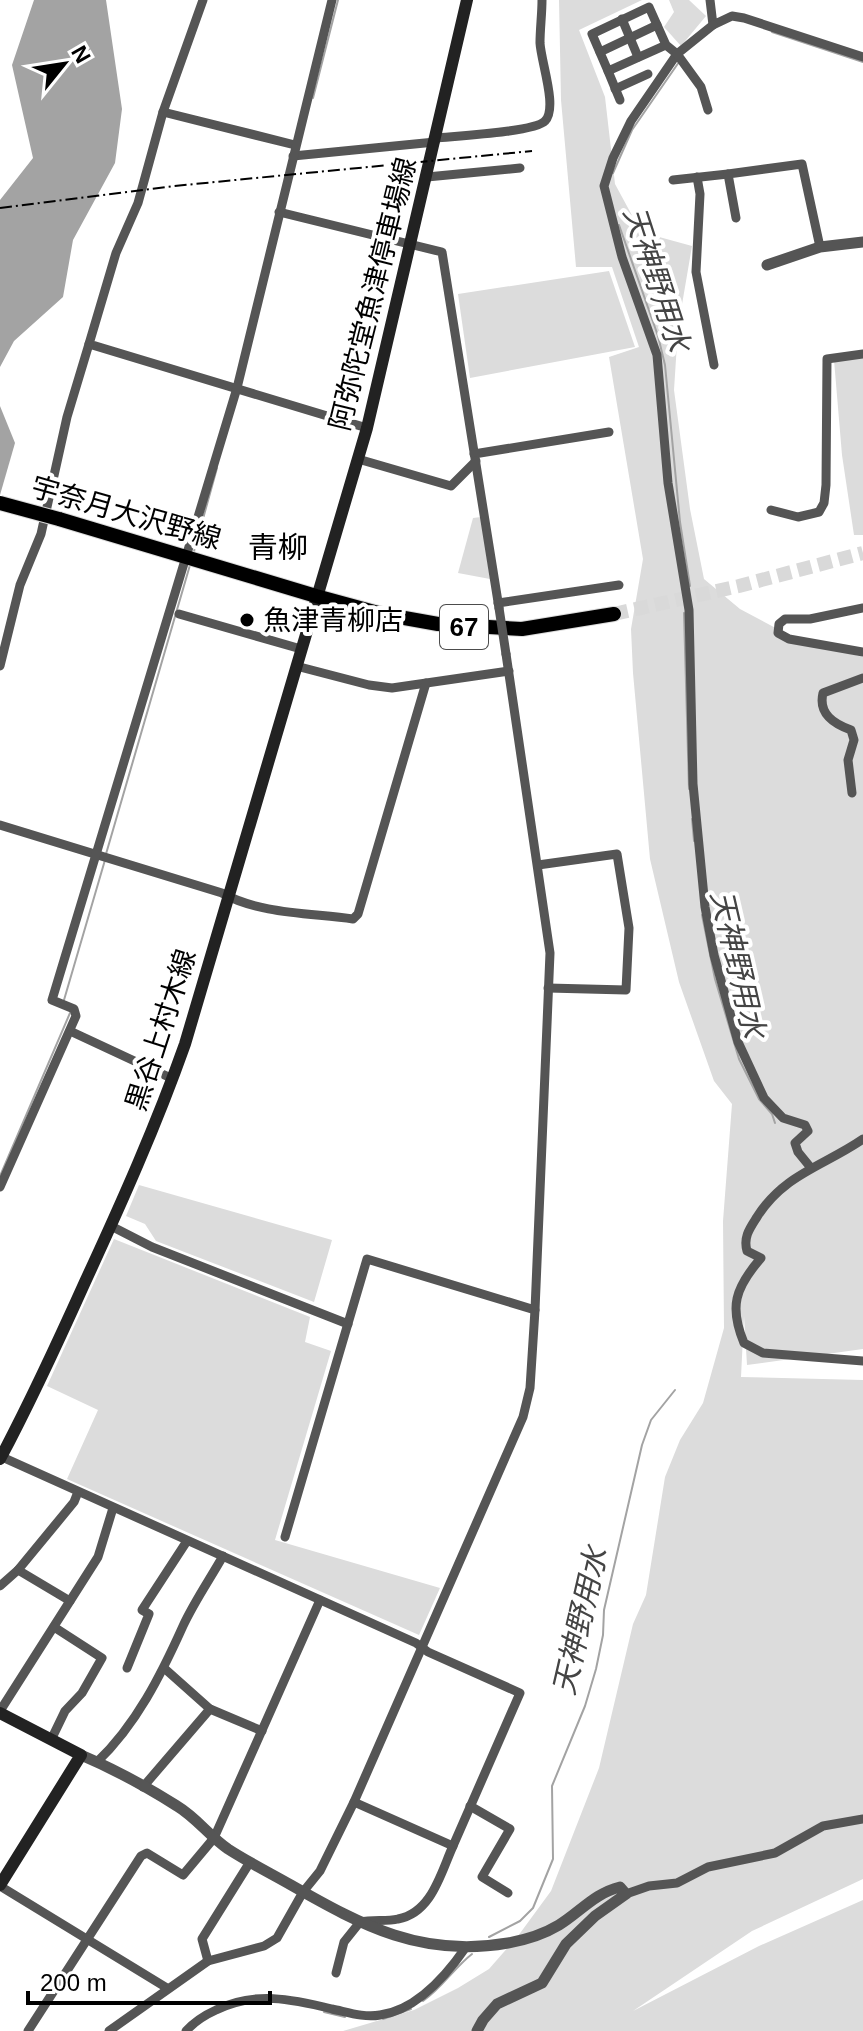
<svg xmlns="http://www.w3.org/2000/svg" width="863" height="2031" viewBox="0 0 863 2031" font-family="Helvetica,'Noto Sans JP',sans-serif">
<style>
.green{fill:#dcdcdc}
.water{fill:#a3a3a3}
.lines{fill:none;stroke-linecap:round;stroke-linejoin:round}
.stream{stroke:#a3a3a3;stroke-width:2}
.primary-tunnel{stroke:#d9d9d9;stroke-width:14;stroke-dasharray:14 7;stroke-linecap:butt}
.primary-casing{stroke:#dbdbdb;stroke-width:16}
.minor{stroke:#555;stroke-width:9}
.tertiary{stroke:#555;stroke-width:11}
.secondary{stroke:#222;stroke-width:12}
.primary{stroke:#000;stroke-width:14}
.rail{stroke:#000;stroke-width:2;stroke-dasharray:12 4 2 4;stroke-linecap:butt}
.primary-bridge-casing{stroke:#dbdbdb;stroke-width:16;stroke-linecap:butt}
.minor-bridge{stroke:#555;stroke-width:9}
.primary-bridge{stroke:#000;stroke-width:14}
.poi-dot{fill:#000;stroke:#fff;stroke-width:3}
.labels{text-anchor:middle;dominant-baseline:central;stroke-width:8;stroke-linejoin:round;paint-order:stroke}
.shield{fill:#fff;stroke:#4c4c4c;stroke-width:2}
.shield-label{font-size:26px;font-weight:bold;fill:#000}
.street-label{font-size:28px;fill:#000;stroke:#fff}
.poi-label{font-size:28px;fill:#000;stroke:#fff;text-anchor:start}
.water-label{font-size:30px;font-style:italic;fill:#444;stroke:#fff}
.neighbourhood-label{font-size:30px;fill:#000;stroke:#fff}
</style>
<rect width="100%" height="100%" fill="#fff"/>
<!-- green -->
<g class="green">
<path d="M559,0H642L579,30L605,97L615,184L641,232L692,246L678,328L674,390L690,509L704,579L740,609L800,641L863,657V1349L747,1365L744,1316L741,1377L863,1380V1879L752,1931L633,2011L759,1946L863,1900V2031H343L414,2010L458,1988L489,1969L518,1936L551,1891L599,1768L633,1624L646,1595L665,1477L680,1440L703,1403L724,1328L723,1221L732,1104L714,1081L679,982L650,859L633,673L631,629L643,559L609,357L639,347L612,267H576L561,100Z"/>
<path d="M669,0H689L706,16L681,46L664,27L674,12Z"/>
<path d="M609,271L635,347L470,378L458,294Z"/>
<path d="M863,358V535H854L842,455L834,360Z"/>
<path d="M481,517L490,579L458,573L473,518Z"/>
<path d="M139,1185L332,1240L314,1302L156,1241L145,1224L126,1216Z"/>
<path d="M114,1239L310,1317L305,1342L331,1351L275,1540L440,1588L419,1635L67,1479L98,1410L47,1386Z"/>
</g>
<!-- water -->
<g class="water">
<path d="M34,0H106L122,109L115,163L73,240L63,297L14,341L0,367V200L33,158L12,65Z"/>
<path d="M0,406L15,443L0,495Z"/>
</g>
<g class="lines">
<!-- stream -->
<g class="stream">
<path d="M772,32L863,62"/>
<path d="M313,98L338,0"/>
<path d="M613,173L632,130L679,62"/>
<path d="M619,225L658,336L665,365L680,522L690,586"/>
<path d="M193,555L217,468"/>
<path d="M684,613L689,789"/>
<path d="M692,819L694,841"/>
<path d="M106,854L190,565"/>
<path d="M702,915L715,979L739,1059L759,1099L772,1114L775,1123"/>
<path d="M64,1000L105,860"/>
<path d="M0,1176L70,1013"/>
<path d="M489,1937L520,1921L533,1908L553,1859L552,1786L585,1706L596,1669L603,1635L604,1610L642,1445L651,1420L675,1390"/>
<path d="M423,2001C442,1988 454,1968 472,1954"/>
<path d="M324,2012L345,2017"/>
<path d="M383,2019L411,2009"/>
</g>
<!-- primary-tunnel -->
<path class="primary-tunnel" d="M614,614L739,586L863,553"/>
<!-- primary casing -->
<g class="primary-casing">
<path id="primary" d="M59,519L316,596L382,614L438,624L522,629L614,614"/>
</g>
<!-- minor -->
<g class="minor">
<path d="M203,0L163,112L295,145"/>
<path d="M710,0L713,25L732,16L744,18L863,57"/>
<path d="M622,19L638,57"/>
<path d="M666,45L608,71L592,34L649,7L666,45L677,54L631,121L613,158L604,186L622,257L657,355L668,483L689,610L693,784L705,907L714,955L738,1042L764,1098L783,1118L805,1125L808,1131L795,1143L798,1152L811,1168"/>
<path d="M600,52L657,25"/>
<path d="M608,71L620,100"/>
<path d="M615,89L648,74"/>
<path d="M708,110L701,87L677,54L713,25"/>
<path d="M163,112L138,203L116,253L89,344L367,428"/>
<path d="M436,138C455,136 535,132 545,121C558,108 541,62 540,43C540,29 542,14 542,0"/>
<path d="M293,156L435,142"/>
<path d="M427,177L520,168"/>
<path d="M697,177L700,194L696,272L714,365"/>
<path d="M673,180L728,174"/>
<path d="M279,212L442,252L499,608"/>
<path d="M736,218L728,174L802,164L820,247"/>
<path d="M474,454L609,432"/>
<path d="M358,459L451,486L476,461"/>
<path d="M771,510L798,517L819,512L824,503L826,485L827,359L863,354"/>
<path d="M498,603L619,585"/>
<path d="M863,608L810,619H785L779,624L778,633L789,639L863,652"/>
<path d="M179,614L301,649"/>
<path d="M0,666L20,585L41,534L67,417L89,344"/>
<path d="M296,666L369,685L392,688L509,671"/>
<path d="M852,793L848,760L854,740L851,730C834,724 818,714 823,693L863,678"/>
<path d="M0,825L222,893C259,914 311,913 353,919L358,914L426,683"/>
<path d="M538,865L617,854L629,928L626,990L548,988"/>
<path d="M70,1031L173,1079"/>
<path d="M863,1139C824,1166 784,1174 757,1217C750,1228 743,1237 747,1251L761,1258C735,1288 729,1307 744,1343L763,1353L863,1361"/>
<path d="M0,1187L76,1016L74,1009L52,1000L237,388L332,0"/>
<path d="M111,1226L152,1247L348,1324"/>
<path d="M0,1456L416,1643L428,1652L520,1693L453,1846"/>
<path d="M285,1537L367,1259L535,1310"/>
<path d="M0,1586L18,1570"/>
<path d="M70,1601L18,1570L74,1502L78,1492"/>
<path d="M127,1668L149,1614L142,1610L187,1541"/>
<path d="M164,1668L210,1709L262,1731"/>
<path d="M0,1711L98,1557L113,1508"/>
<path d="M51,1740L65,1711L82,1693L102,1658L54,1627"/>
<path d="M97,1762C136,1725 161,1675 183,1626C194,1602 210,1579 223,1556"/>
<path d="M143,1787L210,1709"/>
<path d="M470,1806L510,1829L482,1877L508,1893"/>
<path d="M0,1886L167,1988"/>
<path d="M626,1894L649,1886L677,1883L708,1867L775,1853L823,1826L863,1819"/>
<path d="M208,1961L202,1939L250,1862"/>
<path d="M336,1973L344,1942L360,1922C373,1919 386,1922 398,1919C432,1913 441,1872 453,1846L354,1802"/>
<path d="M28,2031L141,1856L147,1853L183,1875L214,1838L320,1600"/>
<path d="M109,2031L208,1961L264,1946L277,1938L303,1892L320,1871L354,1802L523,1417L530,1388L535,1310L550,953L506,654"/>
<path d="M186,2031C195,2021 205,2015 216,2010C254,1991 292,1999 332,2009C347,2012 364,2018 380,2015C417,2010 446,1976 466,1947"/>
</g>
<!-- tertiary -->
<g class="tertiary">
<path d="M767,265L820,247L863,242"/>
<path d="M81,1755C114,1769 147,1787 177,1806C197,1818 209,1836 228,1849C248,1862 270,1873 291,1885C363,1926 422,1958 508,1943C525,1940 544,1934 559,1925C580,1912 595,1893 620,1887L626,1894L595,1916L566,1944L542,1983L497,2004L483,2020L477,2031"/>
</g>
<!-- secondary -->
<g class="secondary">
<path d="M0,1459C31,1401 58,1342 85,1282C121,1204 156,1126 185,1044L367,428L467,0"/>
<path d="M0,1713L81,1755L0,1885"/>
</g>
<!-- primary -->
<use href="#primary" class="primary"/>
<!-- rail -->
<path class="rail" d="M0,208L174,186L532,151"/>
<!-- primary-bridge casing -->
<g class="primary-bridge-casing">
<path id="primary-bridge" d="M0,503L59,519"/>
</g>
<!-- minor-bridge -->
<path class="minor-bridge" d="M499,608L506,654"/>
<!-- primary-bridge -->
<use href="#primary-bridge" class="primary-bridge"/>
</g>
<!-- markers -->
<circle class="poi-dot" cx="247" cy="620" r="8"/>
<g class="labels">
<!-- shield labels -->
<rect class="shield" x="440" y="605" width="48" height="44" rx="6"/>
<g class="shield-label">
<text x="464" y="627">67</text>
</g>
<!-- street labels -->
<g class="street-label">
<text transform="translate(373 294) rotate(-76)">阿弥陀堂魚津停車場線</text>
<text transform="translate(126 513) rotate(16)">宇奈月大沢野線</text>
<text transform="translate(161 1030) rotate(-72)">黒谷上村木線</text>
</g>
<!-- poi labels -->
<g class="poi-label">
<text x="263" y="620">魚津青柳店</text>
</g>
<!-- water labels -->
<g class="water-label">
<text transform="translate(657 279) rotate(72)">天神野用水</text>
<text transform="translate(738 964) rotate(77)">天神野用水</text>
<text transform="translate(580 1621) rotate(-77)">天神野用水</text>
</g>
<!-- neighbourhood labels -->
<g class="neighbourhood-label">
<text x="278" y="547">青柳</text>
</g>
</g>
<!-- north arrow -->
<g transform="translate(64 64) rotate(60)" stroke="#ffffff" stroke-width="6" paint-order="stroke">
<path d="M0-6L14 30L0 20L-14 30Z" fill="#000000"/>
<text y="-12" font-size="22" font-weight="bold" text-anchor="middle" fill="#000000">N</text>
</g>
<!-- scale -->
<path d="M28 1991v12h242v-12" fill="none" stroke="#000000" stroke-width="4"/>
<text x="40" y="1991" font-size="24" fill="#000000" stroke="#ffffff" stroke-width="6" paint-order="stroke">200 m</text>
</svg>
